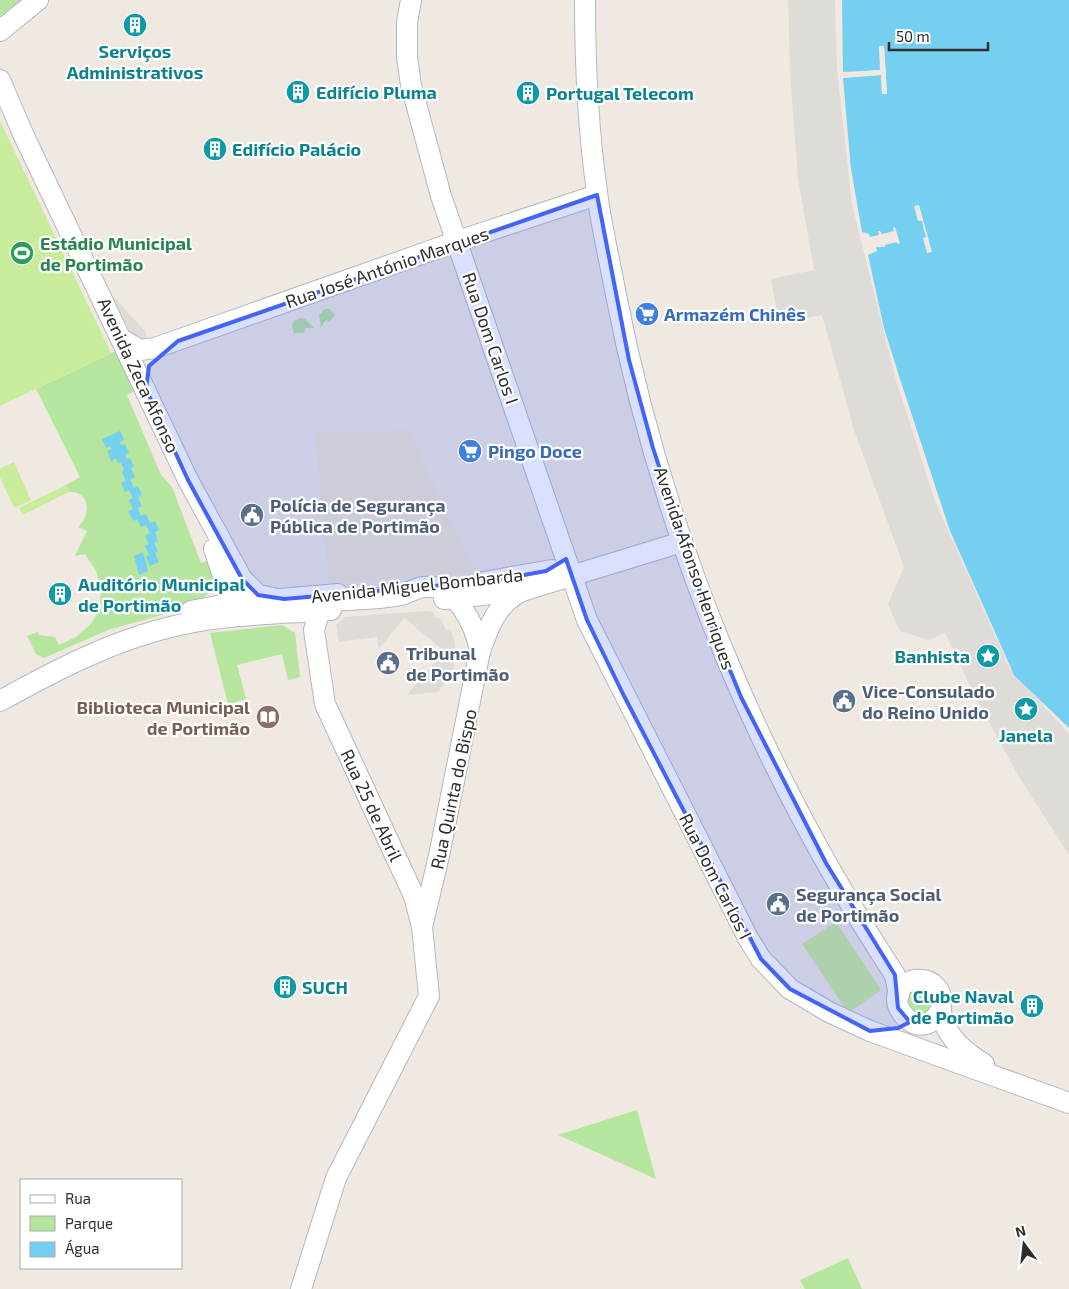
<svg xmlns="http://www.w3.org/2000/svg" width="1069" height="1289" viewBox="0 0 1069 1289" font-family="'Exo 2',sans-serif">
<style>
.education{fill:#f0e6d1}
.green{fill:#b6e59e}
.pitch{fill:#c9ec9a}
.plaza{fill:#dfdcd8}
.water{fill:#75cff0}
.pier{fill:#efe9e1}
.lines{fill:none;stroke-linecap:round;stroke-linejoin:round}
.secondary-casing{stroke:#b4b7c1;stroke-width:22}
.secondary{stroke:#fff;stroke-width:20}
.marked{fill:#4264fb;fill-opacity:0.2;stroke:#4264fb;stroke-width:4;stroke-linejoin:round}
.labels{text-anchor:middle;dominant-baseline:central;stroke-width:4.5;stroke-linejoin:round;paint-order:stroke}
.culture-label{font-size:18px;font-weight:bold;fill:#0d838f;stroke:#fff;text-anchor:start}
.leisure-label{font-size:18px;font-weight:bold;fill:#27864d;stroke:#fff;text-anchor:start}
.street-label{font-size:18px;fill:#2e2e2e;stroke:#fff}
.shop-label{font-size:18px;font-weight:bold;fill:#366cbe;stroke:#fff;text-anchor:start}
.service-label{font-size:18px;font-weight:bold;fill:#4e5e75;stroke:#fff;text-anchor:start}
.education-label{font-size:18px;font-weight:bold;fill:#785e54;stroke:#fff;text-anchor:end}
</style>
<rect width="100%" height="100%" fill="#efe9e1"/>
<!-- education -->
<path class="education" d="M408,430L475,572L329,583L316,434Z"/>
<!-- green -->
<g class="green">
<path d="M0,0H22L0,16Z"/>
<path d="M325,309H330L335,315L330,322L326,320L321,327L319,315Z"/>
<path d="M300,318L305,319L314,328H305L304,333H294L292,326L294,321Z"/>
<path d="M116,351L135,391L127,395L161,475L172,487L201,563L210,560L215,582L214,588L200,601L179,610L108,630L44,658L36,654L27,636L38,632L39,635L55,637L59,645L76,637L91,624L101,608L100,599L102,590L96,571L85,554L75,556L87,531L78,527C91,516 91,491 69,492L66,485L80,477L36,389Z"/>
<path d="M282,625L295,633L300,677L288,680L282,654L237,665L246,699L228,704L210,633Z"/>
<circle cx="920" cy="1001" r="13"/>
<path d="M637,1110L656,1179L558,1135Z"/>
<path d="M848,1258L862,1289H805L800,1280Z"/>
</g>
<!-- pitch -->
<g class="pitch">
<path d="M0,121L111,353L0,406Z"/>
<path d="M14,462L31,500L14,508L0,477V468Z"/>
<path d="M66,485L69,492L23,515L19,508Z"/>
<path d="M836,922L881,990L848,1013L802,944Z"/>
</g>
<!-- plaza -->
<g class="plaza">
<path d="M788,0H835L837,70L852,204L896,380L935,501L1010,669L1069,734V855L1019,777L976,698L945,633L929,640L900,631L888,604L904,567L854,430L822,315L779,323L771,279L814,270L798,179L790,72Z"/>
<path d="M112,295L145,331L147,339L141,341L134,339Z"/>
<path d="M425,611L434,612L435,617L441,619L446,630L451,629L455,644L454,670L438,692L407,695L444,651L404,618L379,649L377,637L339,642L336,625L345,617Z"/>
</g>
<!-- water -->
<g class="water">
<path d="M842,0H1069V728L1014,675L950,531L900,379L884,328L868,255L877,251L876,247H885V245L897,242V244L900,243L895,227L893,228L894,231L882,234L880,231H878L879,235L870,237L869,234L862,232L851,169L843,78L881,75L882,94H887L884,46L879,47L881,70L843,72Z"/>
<path d="M120,431L124,440L120,442L121,445L125,444L129,453L125,455L127,459L130,458L134,467L131,468L135,477L130,479L134,488L138,486L142,495L138,497L142,506L138,508L141,516L146,514L150,523L155,521L159,530L155,532L158,541L154,543L158,551L155,553L159,562L150,566L146,557L149,555L145,546L149,544L145,536L150,533L146,525L141,527L137,519L133,521L128,511L133,509L129,500L133,498L129,490L125,492L121,483L126,481L122,472L124,470L121,462L118,463L116,459L111,461L107,451L112,449L110,446L106,448L102,439Z"/>
<path d="M143,552L148,571L139,575L134,556Z"/>
</g>
<!-- pier -->
<g class="pier">
<path d="M879,46H884L887,94H882L881,75L840,78L842,75L869,73L842,75L840,73L880,70Z"/>
<path d="M919,205L932,252L927,253L923,238L926,237L924,230L922,221H918L914,206Z"/>
</g>
<g class="lines">
<!-- secondary casing -->
<g class="secondary-casing">
<g id="secondary">
<path d="M411,0L407,23V57L411,85L441,196L587,620L748,938L761,959L790,989L829,1012L870,1031L1069,1103"/>
<path d="M585,0C585,64 588,129 597,192C601,225 609,257 615,290C662,534 758,767 895,975L899,995"/>
<path d="M0,31L38,0"/>
<path d="M0,80L24,136L188,480L242,579L258,595L273,598"/>
<path d="M123,340L140,350L155,348L458,241L597,195"/>
<path d="M214,549C221,568 227,600 248,608"/>
<path d="M484,582L552,570"/>
<path d="M444,599L522,591L682,542"/>
<path d="M191,611L233,603L338,594"/>
<path d="M480,651C489,626 497,603 522,591"/>
<path d="M0,701C56,670 115,639 179,625C228,614 280,614 331,610"/>
<path d="M941,1009C919,1054 871,989 915,980C923,979 931,981 936,987C944,995 940,1003 941,1012C945,1036 964,1052 984,1064"/>
<path d="M301,1289L336,1178L429,996L422,927L414,896L325,704L314,630L320,609L328,601C351,599 378,600 401,595C408,593 416,588 423,587C456,583 475,625 480,651L439,856L422,927"/>
</g>
</g>
<!-- secondary -->
<use href="#secondary" class="secondary"/>
</g>
<!-- marked area -->
<path class="marked" d="M597,195L629,360L653,448L709,619L741,697L826,863L895,975L898,1008L910,1022L898,1028L870,1031L790,989L761,959L623,694L587,620L566,559L546,571L491,581L284,599L258,595L242,579L188,480L146,389L149,366L178,341Z"/>
<!-- icons -->
<defs>
<g id="building-disc" transform="scale(1.25)"><circle r="9.5" fill="#0f9aa8" stroke="#fff"/><path d="M-4-6H4V6H1V3H-1V6H-4ZM-2.5-4.3h1.7v1.8h-1.7ZM.8-4.3h1.7v1.8H.8ZM-2.5-1h1.7V.8h-1.7ZM.8-1h1.7V.8H.8Z" fill="#fff"/></g>
<g id="stadium-disc" transform="scale(1.25)"><circle r="9.5" fill="#2e9e5b" stroke="#fff"/><path d="M0-5a6.5 5 0 1 0 0 10a6.5 5 0 1 0 0-10ZM-3.5-1.8h7v3.6h-7Z" fill="#fff"/></g>
<g id="supermarket-disc" transform="scale(1.25)"><circle r="9.5" fill="#3f7fe0" stroke="#fff"/><path d="M-6-5.5h2.5l.6 2H6L4.5 2H-2.5L-4.4-4H-6ZM-1.5 3.2a1.3 1.3 0 1 0 .1 0ZM3 3.2a1.3 1.3 0 1 0 .1 0Z" fill="#fff"/></g>
<g id="civic-disc" transform="scale(1.25)"><circle r="9.5" fill="#5c6f8a" stroke="#fff"/><path d="M-.6-6.5H3V-4.5H.6V-3L4-1V1h2V6H-6V1h2V-1L-.6-3ZM-1.2 2.5V6h2.4V2.5Z" fill="#fff"/></g>
<g id="sight-disc" transform="scale(1.25)"><circle r="9.5" fill="#0f9aa8" stroke="#fff"/><path d="M0-6L1.8-2.2L6-1.7L2.9 1.2L3.7 5.4L0 3.3L-3.7 5.4L-2.9 1.2L-6-1.7L-1.8-2.2Z" fill="#fff"/></g>
<g id="library-disc" transform="scale(1.25)"><circle r="9.5" fill="#8d6e63" stroke="#fff"/><path d="M-6-4Q-3-5.5-.7-3.5V5Q-3 3-6 4ZM6-4Q3-5.5 .7-3.5V5Q3 3 6 4Z" fill="#fff"/></g>
</defs>
<g fill-rule="evenodd">
<use href="#building-disc" x="135" y="25"/>
<use href="#building-disc" x="298" y="92"/>
<use href="#building-disc" x="528" y="93"/>
<use href="#building-disc" x="215" y="149"/>
<use href="#stadium-disc" x="22" y="253"/>
<use href="#supermarket-disc" x="647" y="314"/>
<use href="#supermarket-disc" x="470" y="451"/>
<use href="#civic-disc" x="252" y="515"/>
<use href="#building-disc" x="60" y="594"/>
<use href="#sight-disc" x="988" y="656"/>
<use href="#civic-disc" x="388" y="663"/>
<use href="#civic-disc" x="844" y="701"/>
<use href="#sight-disc" x="1026" y="709"/>
<use href="#library-disc" x="268" y="717"/>
<use href="#civic-disc" x="778" y="904"/>
<use href="#building-disc" x="285" y="987"/>
<use href="#building-disc" x="1032" y="1006"/>
</g>
<g class="labels">
<!-- culture labels -->
<g class="culture-label">
<text x="135" y="51" text-anchor="middle">Serviços<tspan x="135" dy="21">Administrativos</tspan></text>
<text x="316" y="92">Edifício Pluma</text>
<text x="546" y="93">Portugal Telecom</text>
<text x="232" y="149">Edifício Palácio</text>
<text x="78" y="584">Auditório Municipal<tspan x="78" dy="21">de Portimão</tspan></text>
<text x="970" y="656" text-anchor="end">Banhista</text>
<text x="1026" y="735" text-anchor="middle">Janela</text>
<text x="302" y="987">SUCH</text>
<text x="1014" y="996" text-anchor="end">Clube Naval<tspan x="1014" dy="21">de Portimão</tspan></text>
</g>
<!-- leisure labels -->
<g class="leisure-label">
<text x="40" y="243">Estádio Municipal<tspan x="40" dy="21">de Portimão</tspan></text>
</g>
<!-- street labels -->
<g class="street-label">
<text transform="translate(387 267) rotate(-19)">Rua José António Marques</text>
<text transform="translate(491 338) rotate(71)">Rua Dom Carlos I</text>
<text transform="translate(139 375) rotate(65)">Avenida Zeca Afonso</text>
<text transform="translate(695 568) rotate(71)">Avenida Afonso Henriques</text>
<text transform="translate(417 585) rotate(-6)">Avenida Miguel Bombarda</text>
<text transform="translate(453 789) rotate(-78)">Rua Quinta do Bispo</text>
<text transform="translate(372 805) rotate(65)">Rua 25 de Abril</text>
<text transform="translate(716 876) rotate(63)">Rua Dom Carlos I</text>
</g>
<!-- shop labels -->
<g class="shop-label">
<text x="664" y="314">Armazém Chinês</text>
<text x="488" y="451">Pingo Doce</text>
</g>
<!-- service labels -->
<g class="service-label">
<text x="270" y="505">Polícia de Segurança<tspan x="270" dy="21">Pública de Portimão</tspan></text>
<text x="406" y="653">Tribunal<tspan x="406" dy="21">de Portimão</tspan></text>
<text x="862" y="691">Vice-Consulado<tspan x="862" dy="21">do Reino Unido</tspan></text>
<text x="796" y="894">Segurança Social<tspan x="796" dy="21">de Portimão</tspan></text>
</g>
<!-- education labels -->
<g class="education-label">
<text x="250" y="707">Biblioteca Municipal<tspan x="250" dy="21">de Portimão</tspan></text>
</g>
</g>
<!-- legend -->
<rect x="20" y="1179" width="162" height="90" fill="#ffffff" stroke="#ababab"/>
<rect x="30" y="1195" width="25" height="8" fill="#ffffff" stroke="#ababab"/>
<text x="65" y="1204" font-size="15" fill="#2e2e2e">Rua</text>
<rect x="30" y="1216" width="25" height="15" fill="#b6e59e" stroke="#ababab"/>
<text x="65" y="1229" font-size="15" fill="#2e2e2e">Parque</text>
<rect x="30" y="1242" width="25" height="15" fill="#75cff0" stroke="#ababab"/>
<text x="65" y="1254" font-size="15" fill="#2e2e2e">Água</text>
<!-- north arrow -->
<g transform="translate(1024 1244) rotate(345)" stroke="#ffffff" stroke-width="4" paint-order="stroke">
<path d="M0-4L9 19L0 12L-9 19Z" fill="#2e2e2e"/>
<text y="-8" font-size="14" font-weight="bold" text-anchor="middle" fill="#2e2e2e">N</text>
</g>
<!-- scale -->
<path d="M889 42v8h99v-8" fill="none" stroke="#2e2e2e" stroke-width="2.5"/>
<text x="896" y="42" font-size="15" fill="#2e2e2e" stroke="#ffffff" stroke-width="4" paint-order="stroke">50 m</text>
</svg>
